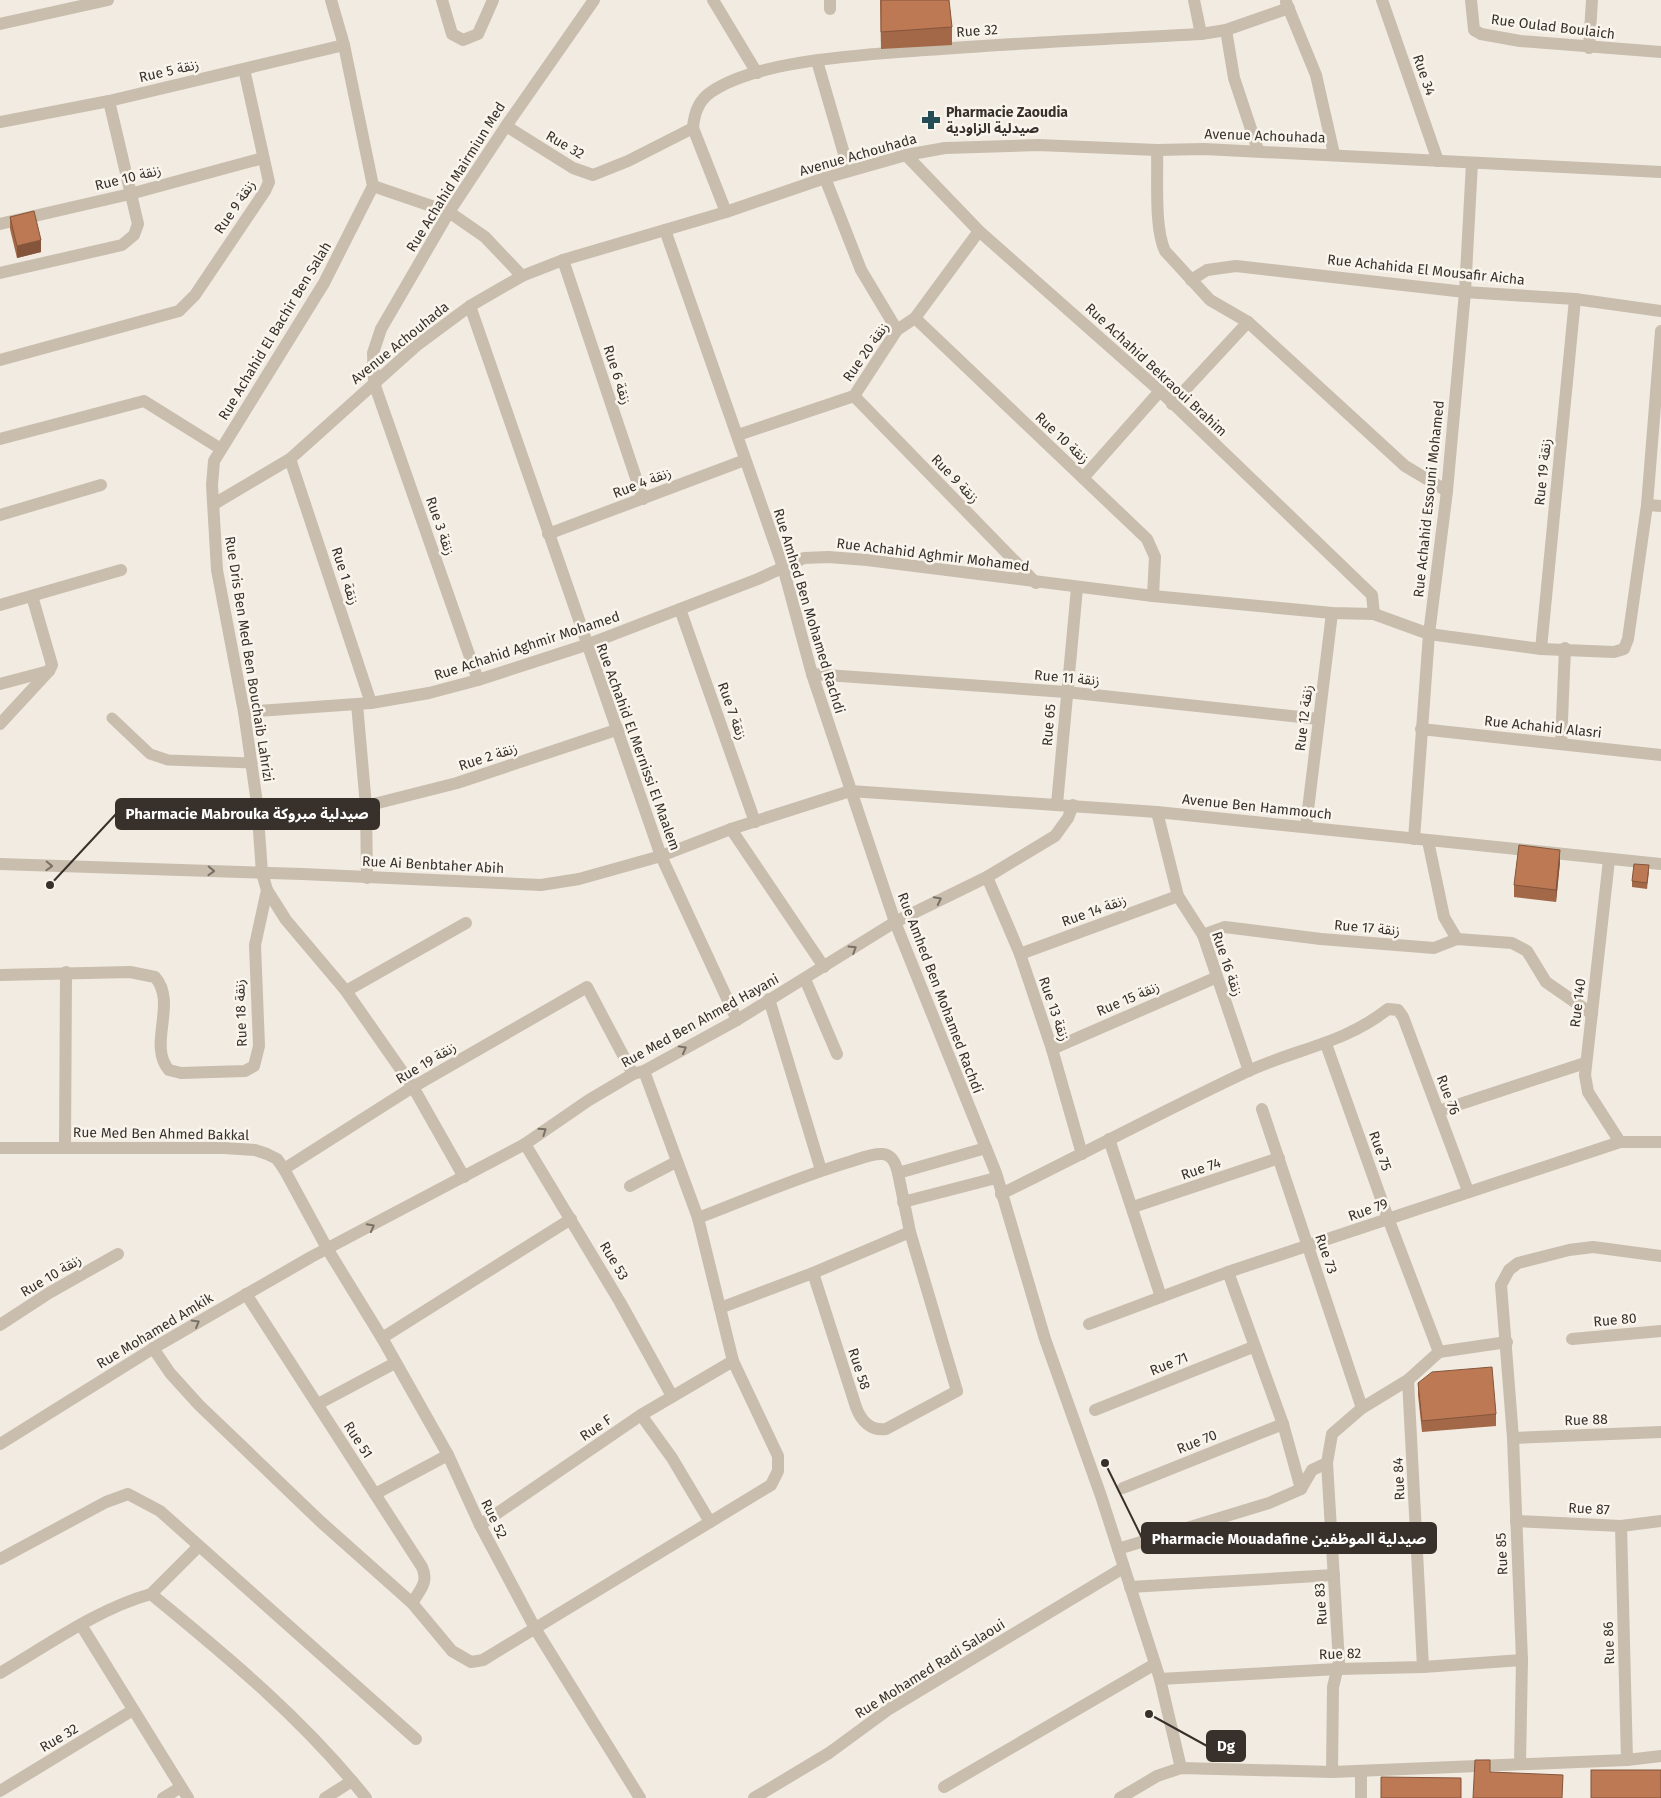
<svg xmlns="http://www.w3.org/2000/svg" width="1661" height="1798" viewBox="0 0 1661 1798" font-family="'Fira Sans','Noto Sans Arabic',sans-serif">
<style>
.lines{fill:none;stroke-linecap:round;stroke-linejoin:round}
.lane{stroke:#c9bdad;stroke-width:11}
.street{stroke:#c9bdad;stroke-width:12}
.wall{fill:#a26848}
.shaded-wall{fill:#84553b}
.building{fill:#bc7954;stroke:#84553b}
.oneway{stroke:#797066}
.labels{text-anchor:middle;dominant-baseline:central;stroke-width:5;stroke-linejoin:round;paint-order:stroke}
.street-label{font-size:14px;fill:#38312b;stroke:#f9f5ed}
.poi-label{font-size:14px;font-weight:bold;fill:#38312b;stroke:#f9f5ed;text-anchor:start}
.leader{fill:none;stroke:#38312b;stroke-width:2}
.callout-dot{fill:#38312b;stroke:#f9f5ed;stroke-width:2}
.callout{fill:#38312b;stroke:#38312b;stroke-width:2}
.callout-label{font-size:15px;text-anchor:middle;font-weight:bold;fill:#fff}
</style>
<rect width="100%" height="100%" fill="#f1ebe1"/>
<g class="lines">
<!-- lane -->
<path class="lane" d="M112,718L150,754L168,760L252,763"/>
<!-- street -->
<g class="street">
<path d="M331,0L344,45L373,186L324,283L214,461L212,485L217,570L244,712L257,803L262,873L267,890L286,920L346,991L413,1087L464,1177"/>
<path d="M442,0L452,34L463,40L478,34L493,0"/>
<path d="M713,0L757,73"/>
<path d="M1194,0L1201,34"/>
<path d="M1382,0L1438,161"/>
<path d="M1471,0L1474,30L1481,34L1520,41L1661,52"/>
<path d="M1286,2L1316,75L1334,154"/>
<path d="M830,9V0"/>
<path d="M0,24L108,0"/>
<path d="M1226,30L1234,78L1258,150"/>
<path d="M1589,48L1592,0"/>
<path d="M817,61L849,171"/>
<path d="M0,122L109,101L344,45"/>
<path d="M506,126L573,168L593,175L628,161L693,128"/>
<path d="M1157,150C1158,177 1154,228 1165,251L1210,300L1248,322L1405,466L1447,491"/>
<path d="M906,155L979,231L1160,391L1372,595L1374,614"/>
<path d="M825,178L861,270L897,330"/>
<path d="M373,186L449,212L485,237L522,276"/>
<path d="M726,212L693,128C694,114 699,100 711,92C759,59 867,55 925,50C1017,43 1109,39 1201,34L1226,30L1289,8"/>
<path d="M0,224L130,194L263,158"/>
<path d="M665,230L783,567L812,674L895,922L996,1173L1045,1339L1101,1496L1160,1679L1181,1768"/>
<path d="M563,260L643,499"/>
<path d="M0,273L122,245L134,235L138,224L109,101"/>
<path d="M1191,280L1207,270L1236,266L1465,292L1575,299L1661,311"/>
<path d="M470,306L661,856L737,1020"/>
<path d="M915,318L1147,539L1155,557L1153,596"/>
<path d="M0,360L179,311L195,295L265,191L269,182L244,69"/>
<path d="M854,396L1036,583"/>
<path d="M1172,404L1248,322"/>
<path d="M738,435L854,396L897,330L915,318L979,231"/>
<path d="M0,439L144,401L221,449"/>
<path d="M290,459L371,703"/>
<path d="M1083,478L1160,391"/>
<path d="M214,504L290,459L416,346L470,306L522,276L563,260L726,212L825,178L906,155L945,148L1038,145L1157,150L1204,149L1661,172"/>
<path d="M1647,505L1661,506"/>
<path d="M0,515L101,485"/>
<path d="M548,534L745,460"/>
<path d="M0,605L121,570"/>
<path d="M680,609L755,822"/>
<path d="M1541,649L1575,299"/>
<path d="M812,674L1066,692L1319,719"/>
<path d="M478,680L374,383L373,353L381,329L449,212L506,126L594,0"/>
<path d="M0,684L49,671"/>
<path d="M357,704L366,806L367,878"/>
<path d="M244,712L371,703L429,693L478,680L586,645L758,579L804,558L828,557L867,560L1153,596L1332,613L1374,614L1429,634L1541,649L1614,652L1624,649L1628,639L1647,505L1661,331"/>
<path d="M0,724L49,671L52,665L32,596"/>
<path d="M1421,729L1661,755"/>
<path d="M1561,744L1565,648"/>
<path d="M1057,804L1077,588"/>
<path d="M366,806L457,783L619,729"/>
<path d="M1157,812L1178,896L1203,935L1249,1071"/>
<path d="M1306,826L1332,613"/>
<path d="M731,829L824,967"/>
<path d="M1414,839L1429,634L1447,491L1465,292L1472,163"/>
<path d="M1428,841L1444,917L1457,939"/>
<path d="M1609,860L1585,1075L1588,1092L1620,1142"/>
<path d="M0,864L302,874L541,885L579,879L661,856L731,829L850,791L1157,812L1661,864"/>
<path d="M987,877L1020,954L1052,1049L1082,1154"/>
<path d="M1203,935L1225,927L1321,939L1434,948L1457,939L1512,943L1527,951L1546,982L1592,1014"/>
<path d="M1020,954L1178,896"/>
<path d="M0,975L130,972L155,977C178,1003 147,1045 169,1070L181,1073L245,1071L254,1066L259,1046L255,945L267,890"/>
<path d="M805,979L837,1054"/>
<path d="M346,991L466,923"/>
<path d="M769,999L821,1170"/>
<path d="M1326,1044L1388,1218L1439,1352"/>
<path d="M1052,1049L1215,978"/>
<path d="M1262,1109L1362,1408"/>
<path d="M1439,1111L1585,1063"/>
<path d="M1109,1139L1161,1297"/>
<path d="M525,1144L620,1302L672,1396"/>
<path d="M0,1148H224L255,1150L267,1154L277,1159L284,1169L328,1250L382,1338L448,1455L480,1525L536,1630L640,1798"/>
<path d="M65,1148L66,972"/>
<path d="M284,1169L413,1087L587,987L633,1074"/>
<path d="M630,1186L676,1162"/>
<path d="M1001,1194C1083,1154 1163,1111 1246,1072C1295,1049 1344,1044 1388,1009L1398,1010L1403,1017L1468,1191"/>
<path d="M903,1202L996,1178"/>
<path d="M1133,1207L1279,1158"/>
<path d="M698,1218C748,1199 798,1177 849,1162C859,1159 872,1153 883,1154C893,1155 896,1165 898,1173"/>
<path d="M1228,1272L1283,1424L1301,1489"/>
<path d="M813,1273L856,1407C861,1421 871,1431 886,1429L957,1391L910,1232L898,1173L986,1148"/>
<path d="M246,1294L422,1567C429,1582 420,1590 412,1603"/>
<path d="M720,1308L813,1273L910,1232"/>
<path d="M1089,1324L1228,1272L1620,1142H1661"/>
<path d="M0,1325L49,1293L118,1254"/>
<path d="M382,1338L571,1219"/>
<path d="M1572,1339L1661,1331"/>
<path d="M153,1348L170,1373L199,1405L321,1522L412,1603L452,1651L471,1662L483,1660L771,1485L778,1471V1456L733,1361L698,1218L644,1071"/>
<path d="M1408,1380L1423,1667"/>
<path d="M318,1404L395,1363"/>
<path d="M1095,1410L1253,1347"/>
<path d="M641,1415L672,1458L710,1522"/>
<path d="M1513,1438L1661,1432"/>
<path d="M0,1444L157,1346L311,1257L525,1144L589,1100L633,1074L644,1071L737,1020L895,922L987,877L1055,836L1068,818L1073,805"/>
<path d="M1327,1463L1339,1662L1333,1687L1332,1772"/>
<path d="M1123,1488L1283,1424"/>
<path d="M375,1494L448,1455"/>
<path d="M1516,1521L1621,1526L1661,1521"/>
<path d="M480,1525L641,1415L733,1361"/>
<path d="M1621,1526L1627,1760"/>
<path d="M1118,1549L1269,1503L1301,1489L1312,1470L1327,1463L1332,1434L1362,1408L1408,1380L1439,1352L1507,1342"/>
<path d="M0,1559L106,1502L128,1494L160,1511L416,1739"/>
<path d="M1130,1587L1334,1575"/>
<path d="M151,1594L198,1547"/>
<path d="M81,1625L188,1798"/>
<path d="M0,1673C48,1645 97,1609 151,1594C228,1657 304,1720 366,1798"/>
<path d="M1160,1679L1338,1669L1423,1667L1522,1660"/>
<path d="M1520,1764L1522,1660L1513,1438L1501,1285L1509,1270L1518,1263L1569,1250L1593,1247L1661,1256"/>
<path d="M944,1787L1155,1664"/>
<path d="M0,1791L133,1710"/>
<path d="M163,1798L181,1787"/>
<path d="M325,1798L352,1781"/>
<path d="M754,1798L829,1753L889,1709L1123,1568"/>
<path d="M1120,1798L1157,1776L1181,1768L1332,1772L1627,1760L1661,1756"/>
<path d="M1361,1798V1771"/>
</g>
</g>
<!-- wall -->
<g class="wall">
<path d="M880,0L952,27V45L881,49Z"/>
<path d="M10,217L41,252L17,258L10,229Z"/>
<path d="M343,802L344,820L324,821L323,809Z"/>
<path d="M1560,862L1556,902L1514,897V885Z"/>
<path d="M1649,871L1647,889L1632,887V881Z"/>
<path d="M1418,1383L1496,1414V1426L1422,1432L1418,1395Z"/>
</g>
<!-- shaded-wall -->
<g class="shaded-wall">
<path d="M41,240V252L17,258V246Z"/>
<path d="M1560,850V862L1556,902V890Z"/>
</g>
<!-- building -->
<g class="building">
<path d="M881,0H949L952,27L881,32Z"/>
<path d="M34,211L41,240L17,246L10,217Z"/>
<path d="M1519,845L1560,850L1556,890L1514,885Z"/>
<path d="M1634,864L1649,865L1647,883L1632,881Z"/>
<path d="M1492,1367L1496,1414L1422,1421L1418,1383L1432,1372Z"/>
<path d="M1475,1760H1490V1772L1563,1775L1562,1798H1473Z"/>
<rect x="1591" y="1770" width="70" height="28"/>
<path d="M1381,1777L1461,1778V1798H1381Z"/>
</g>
<!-- one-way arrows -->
<defs><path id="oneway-chevron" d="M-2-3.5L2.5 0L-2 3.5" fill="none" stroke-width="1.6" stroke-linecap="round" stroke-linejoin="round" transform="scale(1.25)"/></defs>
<g class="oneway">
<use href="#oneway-chevron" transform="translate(49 866) rotate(2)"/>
<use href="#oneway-chevron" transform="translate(211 871) rotate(2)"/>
<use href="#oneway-chevron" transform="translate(938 900) rotate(-27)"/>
<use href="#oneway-chevron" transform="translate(853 949) rotate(-32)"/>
<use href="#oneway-chevron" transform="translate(683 1049) rotate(-29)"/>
<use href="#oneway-chevron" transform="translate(543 1131) rotate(-34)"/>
<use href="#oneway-chevron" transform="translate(371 1227) rotate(-28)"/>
<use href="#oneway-chevron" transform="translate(196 1323) rotate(-30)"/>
</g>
<!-- icons -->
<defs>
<g id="pharmacy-bare" transform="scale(1.5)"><path d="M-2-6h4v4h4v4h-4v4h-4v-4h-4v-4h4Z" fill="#244d56" stroke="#f9f5ed" stroke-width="2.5" paint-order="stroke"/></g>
</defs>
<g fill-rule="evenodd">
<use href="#pharmacy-bare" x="931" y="120"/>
</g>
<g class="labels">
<!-- street labels -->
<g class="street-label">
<text transform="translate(1553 27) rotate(7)">Rue Oulad Boulaich</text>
<text transform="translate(977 31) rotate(-4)">Rue 32</text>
<text transform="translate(169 71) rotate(-13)">Rue 5 زنقة</text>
<text transform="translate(1424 75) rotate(71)">Rue 34</text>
<text transform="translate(1265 136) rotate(2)">Avenue Achouhada</text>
<text transform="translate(565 145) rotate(30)">Rue 32</text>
<text transform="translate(858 155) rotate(-16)">Avenue Achouhada</text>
<text transform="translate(456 177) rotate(-58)">Rue Achahid Mairmiun Med</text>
<text transform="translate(128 178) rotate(-14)">Rue 10 زنقة</text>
<text transform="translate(235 207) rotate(-56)">Rue 9 زنقة</text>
<text transform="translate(1426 270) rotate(6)">Rue Achahida El Mousafir Aicha</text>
<text transform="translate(275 331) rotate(-59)">Rue Achahid El Bachir Ben Salah</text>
<text transform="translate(400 343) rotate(-39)">Avenue Achouhada</text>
<text transform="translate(866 352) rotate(-55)">Rue 20 زنقة</text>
<text transform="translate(1156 370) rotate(43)">Rue Achahid Bekraoui Brahim</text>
<text transform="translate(617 375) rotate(72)">Rue 6 زنقة</text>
<text transform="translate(1062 438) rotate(43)">Rue 10 زنقة</text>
<text transform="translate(1543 472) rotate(-84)">Rue 19 زنقة</text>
<text transform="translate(955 479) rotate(46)">Rue 9 زنقة</text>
<text transform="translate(642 483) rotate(-21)">Rue 4 زنقة</text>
<text transform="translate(1429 499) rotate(-84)">Rue Achahid Essouni Mohamed</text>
<text transform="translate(440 526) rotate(71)">Rue 3 زنقة</text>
<text transform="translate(933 555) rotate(7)">Rue Achahid Aghmir Mohamed</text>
<text transform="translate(345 576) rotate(72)">Rue 1 زنقة</text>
<text transform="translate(809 611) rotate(73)">Rue Amhed Ben Mohamed Rachdi</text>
<text transform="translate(527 646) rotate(-18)">Rue Achahid Aghmir Mohamed</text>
<text transform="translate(249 659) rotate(81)">Rue Dris Ben Med Ben Bouchaib Lahrizi</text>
<text transform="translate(1067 678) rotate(5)">Rue 11 زنقة</text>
<text transform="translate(732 711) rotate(70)">Rue 7 زنقة</text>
<text transform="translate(1304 718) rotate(-83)">Rue 12 زنقة</text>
<text transform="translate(1049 725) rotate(-85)">Rue 65</text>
<text transform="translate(1543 727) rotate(6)">Rue Achahid Alasri</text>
<text transform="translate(638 747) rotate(70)">Rue Achahid El Mernissi El Maalem</text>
<text transform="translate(488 757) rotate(-18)">Rue 2 زنقة</text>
<text transform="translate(1257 807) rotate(6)">Avenue Ben Hammouch</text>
<text transform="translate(433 865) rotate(3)">Rue Ai Benbtaher Abih</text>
<text transform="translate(1094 911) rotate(-20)">Rue 14 زنقة</text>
<text transform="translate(1367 928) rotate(5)">Rue 17 زنقة</text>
<text transform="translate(1227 964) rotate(71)">Rue 16 زنقة</text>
<text transform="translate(940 993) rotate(69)">Rue Amhed Ben Mohamed Rachdi</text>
<text transform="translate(1128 999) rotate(-23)">Rue 15 زنقة</text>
<text transform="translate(1578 1003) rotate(-83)">Rue 140</text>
<text transform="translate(1054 1009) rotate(71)">Rue 13 زنقة</text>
<text transform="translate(241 1013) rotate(-92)">Rue 18 زنقة</text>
<text transform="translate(700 1021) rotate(-29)">Rue Med Ben Ahmed Hayani</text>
<text transform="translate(426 1063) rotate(-31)">Rue 19 زنقة</text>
<text transform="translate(1448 1095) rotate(69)">Rue 76</text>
<text transform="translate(161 1134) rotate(1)">Rue Med Ben Ahmed Bakkal</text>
<text transform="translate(1380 1151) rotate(70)">Rue 75</text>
<text transform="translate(1201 1169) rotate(-19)">Rue 74</text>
<text transform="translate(1368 1210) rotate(-20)">Rue 79</text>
<text transform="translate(1326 1254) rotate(71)">Rue 73</text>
<text transform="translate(614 1261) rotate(59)">Rue 53</text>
<text transform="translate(51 1276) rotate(-31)">Rue 10 زنقة</text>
<text transform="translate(1615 1320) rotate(-5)">Rue 80</text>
<text transform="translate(155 1331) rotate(-31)">Rue Mohamed Amkik</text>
<text transform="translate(1169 1364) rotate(-22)">Rue 71</text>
<text transform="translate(859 1369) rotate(72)">Rue 58</text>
<text transform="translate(1586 1420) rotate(-2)">Rue 88</text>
<text transform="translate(596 1428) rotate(-34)">Rue F</text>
<text transform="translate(358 1440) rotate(57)">Rue 51</text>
<text transform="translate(1197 1442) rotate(-22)">Rue 70</text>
<text transform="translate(1399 1479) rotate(-93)">Rue 84</text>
<text transform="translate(1589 1509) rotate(3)">Rue 87</text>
<text transform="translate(494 1519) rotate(64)">Rue 52</text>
<text transform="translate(1502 1554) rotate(-93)">Rue 85</text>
<text transform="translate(1321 1604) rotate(-94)">Rue 83</text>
<text transform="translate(1609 1643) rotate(-92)">Rue 86</text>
<text transform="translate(1340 1654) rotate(-2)">Rue 82</text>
<text transform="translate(930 1669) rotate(-32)">Rue Mohamed Radi Salaoui</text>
<text transform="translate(59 1738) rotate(-31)">Rue 32</text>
</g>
<!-- poi labels -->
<g class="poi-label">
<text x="946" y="112">Pharmacie Zaoudia<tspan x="946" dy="16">صيدلية الزاودية</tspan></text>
</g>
</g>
<!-- callouts -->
<path class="leader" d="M50 885L116 814M1105 1463L1142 1538M1149 1714L1207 1746"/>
<g class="callout-dot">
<circle cx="50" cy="885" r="5"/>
<circle cx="1105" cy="1463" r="5"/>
<circle cx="1149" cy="1714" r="5"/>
</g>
<g class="callout">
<rect x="116" y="799" width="263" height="30" rx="5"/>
<rect x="1142" y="1523" width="294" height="30" rx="5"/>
<rect x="1207" y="1731" width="38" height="30" rx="5"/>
</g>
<g class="callout-label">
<text x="247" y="819">Pharmacie Mabrouka صيدلية مبروكة</text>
<text x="1289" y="1544">Pharmacie Mouadafine صيدلية الموظفين</text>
<text x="1226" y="1751">Dg</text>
</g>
</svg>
